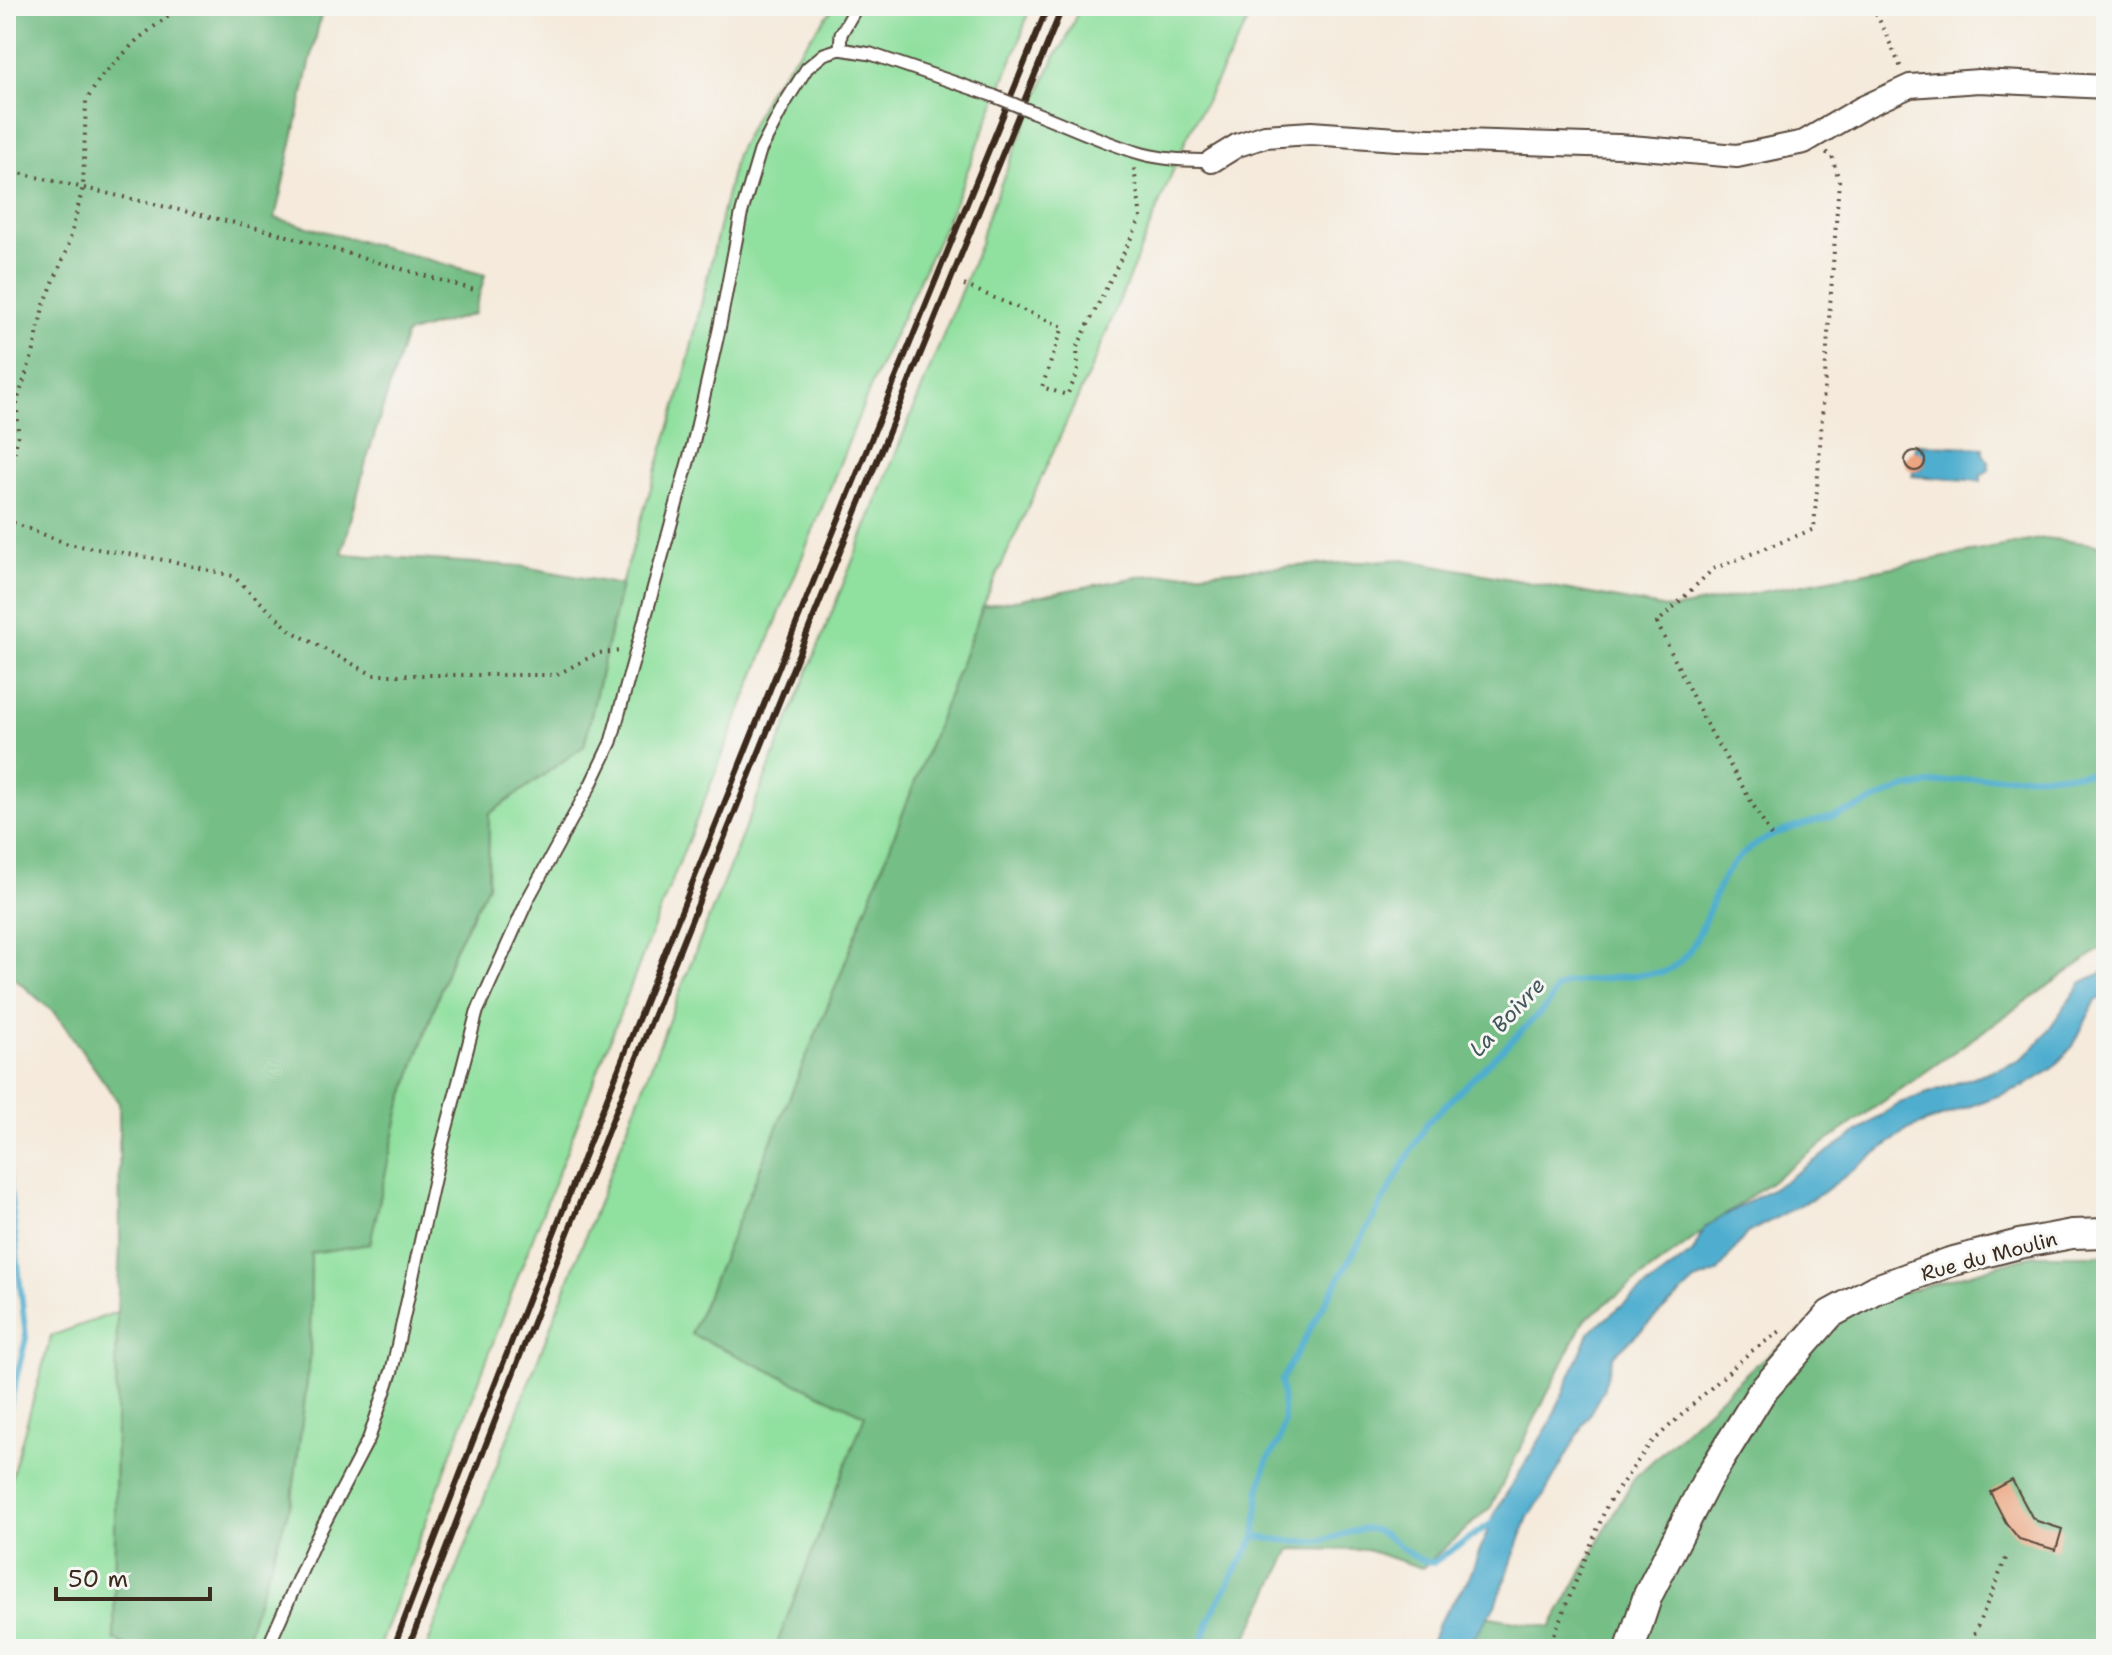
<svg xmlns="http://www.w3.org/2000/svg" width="2112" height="1655" viewBox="0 0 2112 1655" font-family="'Shantell Sans',sans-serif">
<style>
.green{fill:#90e09f;stroke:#66855e;stroke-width:2}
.forest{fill:#74be86;stroke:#587452;stroke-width:2}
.water{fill:#50aecf;stroke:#466c76;stroke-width:2}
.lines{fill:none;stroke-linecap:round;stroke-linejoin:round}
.stream{stroke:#50aecf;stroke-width:6}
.building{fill:#eba580}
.service-casing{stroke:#57473a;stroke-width:15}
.minor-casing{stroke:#57473a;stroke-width:26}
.tertiary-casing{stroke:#57473a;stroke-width:32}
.path{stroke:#57473a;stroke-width:4;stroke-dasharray:2 6;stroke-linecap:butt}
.service{stroke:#fff;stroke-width:11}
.minor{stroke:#fff;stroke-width:22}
.tertiary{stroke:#fff;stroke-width:28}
.rail{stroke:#3b2a1e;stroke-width:6}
.service-bridge-casing{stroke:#57473a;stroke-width:15;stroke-linecap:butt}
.service-bridge{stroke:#fff;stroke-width:11}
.labels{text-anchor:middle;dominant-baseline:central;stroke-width:6;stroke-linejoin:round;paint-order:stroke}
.street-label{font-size:20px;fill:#3b2a1e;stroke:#f6f6f2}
.water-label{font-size:22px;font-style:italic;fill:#42585c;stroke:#f6f6f2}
</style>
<rect width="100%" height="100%" fill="#f6f6f2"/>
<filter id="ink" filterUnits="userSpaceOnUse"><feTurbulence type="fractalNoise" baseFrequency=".0125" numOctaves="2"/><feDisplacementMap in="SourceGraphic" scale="16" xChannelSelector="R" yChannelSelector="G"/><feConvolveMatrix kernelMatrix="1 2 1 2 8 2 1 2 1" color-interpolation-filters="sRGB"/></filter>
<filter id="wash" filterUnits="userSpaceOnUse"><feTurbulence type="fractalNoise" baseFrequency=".006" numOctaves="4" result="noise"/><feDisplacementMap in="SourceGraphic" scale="32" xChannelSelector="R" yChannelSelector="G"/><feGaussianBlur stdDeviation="1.8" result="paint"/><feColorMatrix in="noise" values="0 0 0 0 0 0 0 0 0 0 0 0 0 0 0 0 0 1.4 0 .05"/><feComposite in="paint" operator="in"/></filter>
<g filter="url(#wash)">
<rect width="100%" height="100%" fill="#f5eadb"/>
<!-- green -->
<g class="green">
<path d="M835,6H1030L1020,40L954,204L873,381L667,893L525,1258L378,1649H242L292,1499L310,1358L311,1252L370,1243L400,1107L454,950L488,885L489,814L584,746L621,585L682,387L736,154L770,88Z"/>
<path d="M1080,6H1256L1186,139L1097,355L983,606L838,981L692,1334L865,1415L775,1649H426L694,955L980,244L983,229L1008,166L1055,56L1064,44Z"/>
<path d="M117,1312L114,1639L131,1649H6V1497L51,1336Z"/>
</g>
<!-- forest -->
<g class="forest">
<path d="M6,6H323L275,218L485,275L474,314L406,334L366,462L342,554L520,566L621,585L584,746L489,814L488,885L454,950L400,1107L370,1244L311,1253L310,1358L292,1499L242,1649H131L114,1639L117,1312L120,1246L119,1103L56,1014L6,971Z"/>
<path d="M2045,538L2106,546V945L1790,1167L1584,1320L1491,1507L1422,1568L1367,1550L1291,1549L1241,1649H775L865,1415L691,1334L838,981L983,606L1143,576L1403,559L1672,609Z"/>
<path d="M2034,1255H2106V1649H1447L1459,1612L1551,1627L1634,1478L1755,1365L1806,1327L1901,1293Z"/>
</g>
<!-- water -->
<g class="water">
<path d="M1915,444L1983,448V454L1989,462V470L1981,475V481L1912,476L1913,471L1921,469L1925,463L1924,456L1915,451Z"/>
<path d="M2106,971V994L2095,1002L2073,1046L2051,1070L2024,1086L1909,1129L1821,1194L1747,1233L1717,1273L1695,1281L1613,1356L1603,1390L1544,1495L1528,1517L1496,1605L1466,1649H1429L1438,1624L1469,1578L1494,1514L1550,1423L1589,1333L1621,1306L1693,1252L1705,1227L1783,1182L1900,1103L2019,1061L2039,1043L2082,982Z"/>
</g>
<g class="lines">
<!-- stream -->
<g class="stream">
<path d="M6,1154L26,1338L6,1421"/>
<path d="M1255,1537C1276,1539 1298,1543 1318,1541C1336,1539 1357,1526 1374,1530C1396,1536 1410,1563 1434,1562L1495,1521"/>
<path d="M1199,1649L1214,1609L1255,1537L1260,1487L1267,1461L1279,1442L1284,1423L1281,1381L1427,1123L1548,1005L1556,989L1566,983L1664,972C1706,954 1706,892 1735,862C1761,833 1802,825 1838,815C1863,808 1886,792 1912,787C1975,774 2042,776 2106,773"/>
</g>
</g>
<g id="blocks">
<!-- building -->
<g class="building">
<circle cx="1915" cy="461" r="10"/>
<path d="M2012,1480L2032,1517L2037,1521L2062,1529L2056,1550L2019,1539L2006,1523L1990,1492Z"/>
</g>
</g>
</g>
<g filter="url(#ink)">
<use href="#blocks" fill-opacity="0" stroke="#57473a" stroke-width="2"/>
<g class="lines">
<!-- service casing -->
<g class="service-casing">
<g id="service">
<path d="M840,49L841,34L857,6"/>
<path d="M1033,112C1070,126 1106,144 1143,154C1166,160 1189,160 1212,161"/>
<path d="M267,1649L314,1543L369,1438L392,1370L440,1153L477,1012L529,897L590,786L611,742L693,444L719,330L741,215L760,151L785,103L807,68L824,54L840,49L871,54L994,96"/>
</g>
</g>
<!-- minor casing -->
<g class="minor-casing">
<path id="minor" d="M1212,161L1238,145L1265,136L1311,133L1397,139L1619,146L1737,156L1804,142L1862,108L1910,86L1979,81L2106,87"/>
</g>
<!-- tertiary casing -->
<g class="tertiary-casing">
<path id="tertiary" d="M1630,1649L1648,1595L1706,1482L1761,1393L1830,1314L1874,1290L1950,1262L2019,1244L2072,1234L2106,1233"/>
</g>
<!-- path -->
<g class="path">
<path d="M1873,6L1902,70"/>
<path d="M6,170L270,231L478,291"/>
<path d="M964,285L1063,327L1042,387L1067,395L1078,373L1077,347L1141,218L1134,168"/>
<path d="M6,500L18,434L17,401L34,350L43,307L68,247L83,187L86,101L100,78L138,39L181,6"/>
<path d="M6,520L68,544L176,562L233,576L291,631L373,675H556L598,653L621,651"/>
<path d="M1771,836L1704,720L1657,623L1713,569L1814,529L1839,181L1832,156L1825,152"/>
<path d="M1548,1649L1608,1503L1650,1444L1749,1353L1782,1330"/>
<path d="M1968,1649L2007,1556"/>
</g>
<!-- service -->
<use href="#service" class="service"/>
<!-- minor -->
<use href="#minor" class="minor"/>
<!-- tertiary -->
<use href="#tertiary" class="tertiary"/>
<!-- rail -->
<g class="rail">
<path d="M393,1649C603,1098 824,551 1048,6"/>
<path d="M408,1649C616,1097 839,552 1063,6"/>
</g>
<!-- service-bridge casing -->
<g class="service-bridge-casing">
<path id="service-bridge" d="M994,96L1033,112"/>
</g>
<!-- service-bridge -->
<use href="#service-bridge" class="service-bridge"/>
</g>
</g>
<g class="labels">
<!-- street labels -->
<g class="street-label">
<text transform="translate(1989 1256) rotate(-15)">Rue du Moulin</text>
</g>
<!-- water labels -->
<g class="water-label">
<text transform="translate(1507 1017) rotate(-47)">La Boivre</text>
</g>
</g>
<!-- margin -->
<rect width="2112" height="1655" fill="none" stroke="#f6f6f2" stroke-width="32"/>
<!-- scale -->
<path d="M56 1587v12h154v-12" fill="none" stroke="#3b2a1e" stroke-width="4"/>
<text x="68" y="1587" font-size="24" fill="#3b2a1e" stroke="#f6f6f2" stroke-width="6" paint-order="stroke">50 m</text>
</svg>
